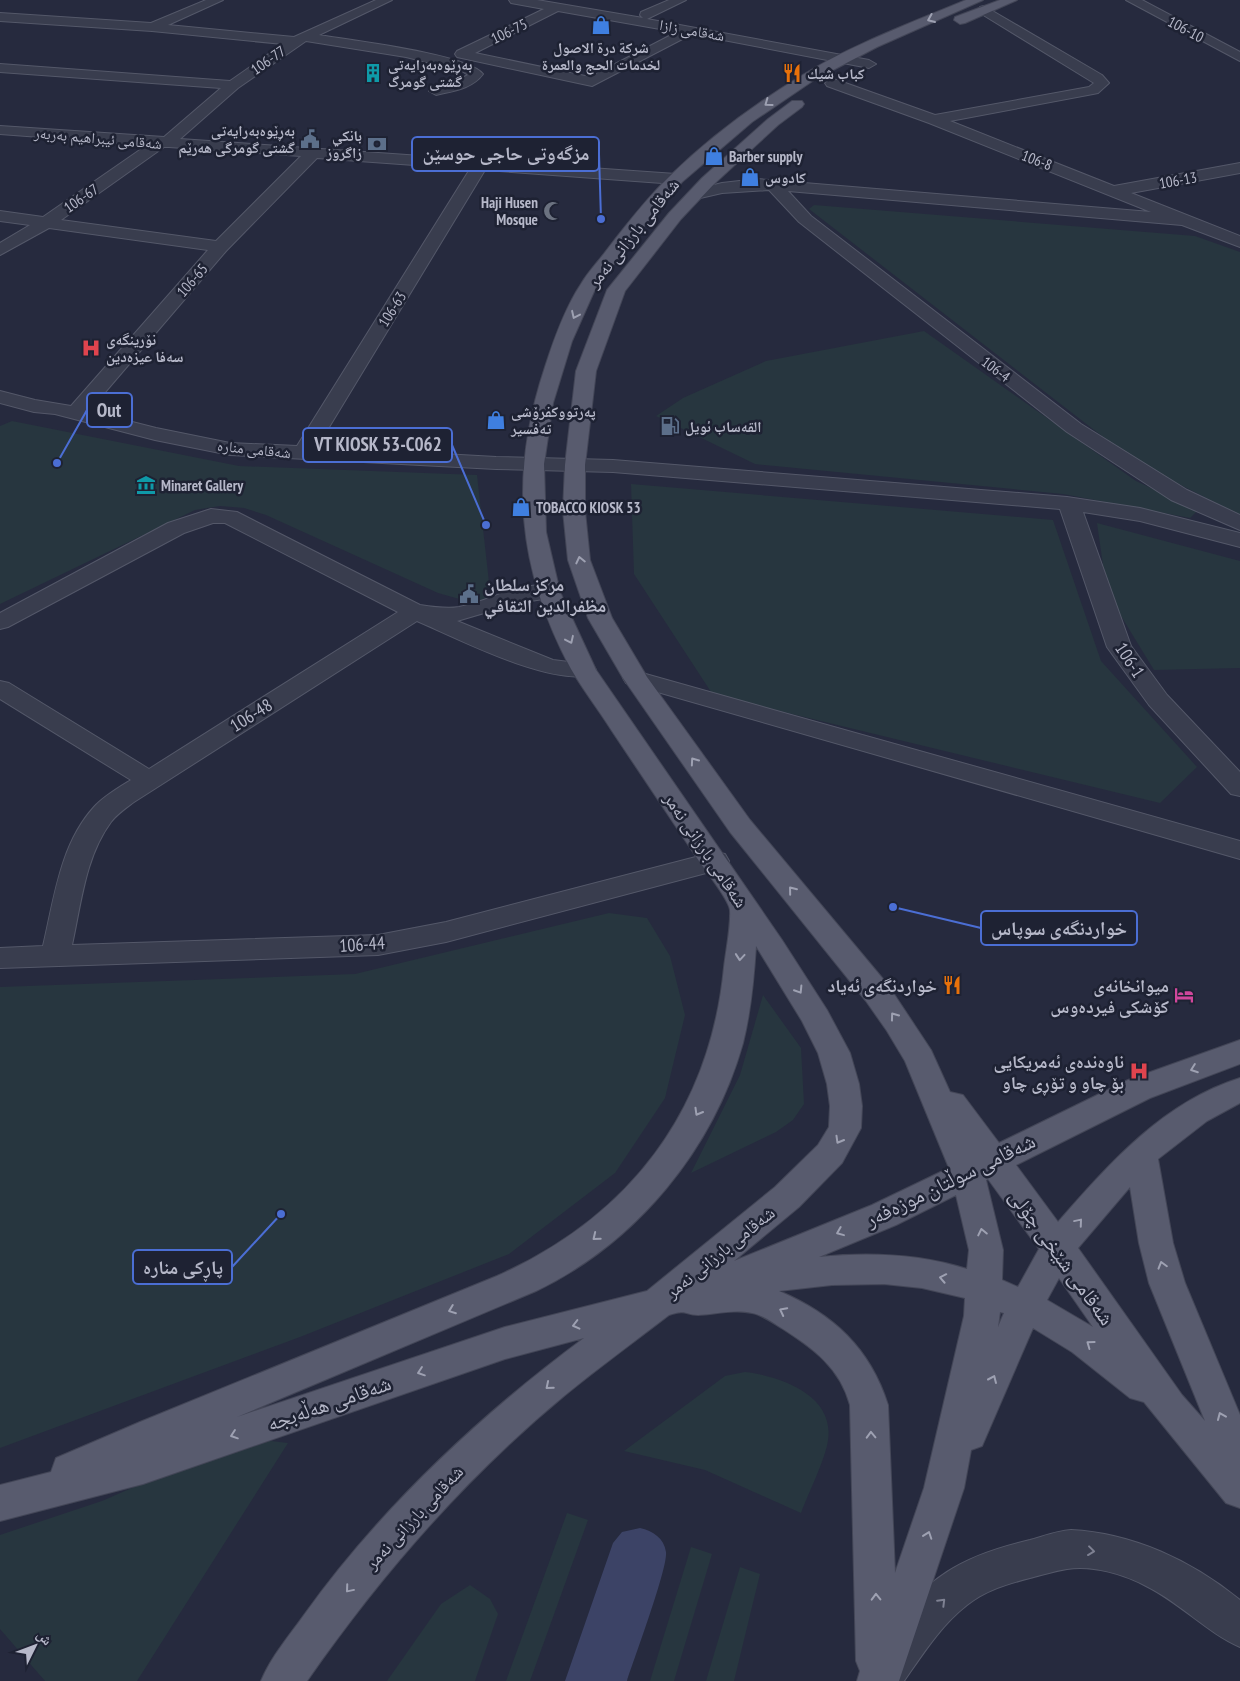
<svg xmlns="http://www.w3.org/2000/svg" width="1240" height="1681" viewBox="0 0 1240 1681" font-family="'PT Sans Narrow','Noto Naskh Arabic',sans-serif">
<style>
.green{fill:#27363f}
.water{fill:#3c4366}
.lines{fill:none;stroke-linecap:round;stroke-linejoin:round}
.minor-casing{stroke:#545869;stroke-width:2}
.major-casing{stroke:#434657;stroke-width:2}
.minor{fill:#393d4e;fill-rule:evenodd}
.major{fill:#585b6e;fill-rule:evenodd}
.oneway{stroke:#9ea1b2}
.oneway2{stroke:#7e8192}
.labels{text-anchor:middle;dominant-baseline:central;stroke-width:5;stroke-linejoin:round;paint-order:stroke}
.far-street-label{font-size:15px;fill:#b6b8c9;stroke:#1e2233}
.far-poi-label{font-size:15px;font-weight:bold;fill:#b6b8c9;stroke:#1e2233;text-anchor:start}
.street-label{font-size:18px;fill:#b6b8c9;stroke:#1e2233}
.poi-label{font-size:18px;font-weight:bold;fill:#b6b8c9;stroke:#1e2233;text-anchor:end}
.near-street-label{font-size:21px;fill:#b6b8c9;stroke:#1e2233}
.leader{fill:none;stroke:#4b6ed4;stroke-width:2}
.callout-dot{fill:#4b6ed4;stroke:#1e2233;stroke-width:2}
.callout{fill:#1e2233;stroke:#4b6ed4;stroke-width:2}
.callout-label{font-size:19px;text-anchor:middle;font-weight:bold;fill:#b6b8c9}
</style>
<rect width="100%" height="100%" fill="#262a3e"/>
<!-- green -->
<g class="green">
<path d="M814,205L1195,236L1240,252V515L1161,475L1120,450L809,209Z"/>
<path d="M924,331L1136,481L1198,510L1190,518L1063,494L755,464L656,416L683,398L766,361Z"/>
<path d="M12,421L239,466L477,475L491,600H463L438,593L266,515L244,508L220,506L195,510L0,604V426Z"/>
<path d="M631,484L1053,520L1101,661L1197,767L1160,803L713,695L634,574Z"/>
<path d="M1097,523L1240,561V668L1154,670L1107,593Z"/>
<path d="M609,913L647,918L670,956L685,1015L665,1098L615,1173L509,1254L300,1337L0,1448V987L355,974Z"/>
<path d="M763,995L801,1048L804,1104L793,1120L776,1132L691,1173L740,1075Z"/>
<path d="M745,1372C780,1376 835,1395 828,1440C826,1458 808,1494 801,1513L705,1470L624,1451L725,1376Z"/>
<path d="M246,1438L288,1443L137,1681H45L0,1629V1535L102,1501Z"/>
<path d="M567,1513L588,1520L530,1681H506Z"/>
<path d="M691,1547L712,1554L674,1681H650Z"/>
<path d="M740,1567L760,1574L734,1681H706Z"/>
<path d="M470,1585L490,1599L498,1614L475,1681H387L441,1604Z"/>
</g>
<!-- water -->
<path class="water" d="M640,1528C653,1531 664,1538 666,1552C668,1568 634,1659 627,1681H565L613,1543L622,1532Z"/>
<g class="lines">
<!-- minor casing -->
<g class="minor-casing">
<g id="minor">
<path d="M206,0H223L168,25L294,37L376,0H392L319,35C348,40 468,54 483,74C472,89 453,91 436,95L429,91L431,88L458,80L468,75L462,71L406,57L306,41L238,88L180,139L676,174L684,179L676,184L485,170L317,447L496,457L613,460L1067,497L1140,508L1240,533V547L1140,521L1083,512L1131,646L1167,695L1240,772V796L1231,794L1149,705L1107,647L1060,509L613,472L496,469L230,455L155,440L55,414L34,412L0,403V391L35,400L71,406L208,250L49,228L0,255V243L30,225L0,221V211L43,217L147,145L0,134V126L164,137L221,88L0,72V64L230,81L283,44L152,31L0,21V13L151,23ZM164,147H169L301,156L216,241L61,220ZM317,158L470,169L297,446L230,443L156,428L89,411L226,251Z"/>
<path d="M509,0H537L643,18L640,15L641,12L669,0H686L647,19L869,60L876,64L869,68L692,34L592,86L457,57L455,54L457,51L544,9L511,3ZM558,11L677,32L590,77L475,53Z"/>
<path d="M1126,0H1142L1240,52V61Z"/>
<path d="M984,6L1102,75L1109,83L1098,93L1093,94L950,121L1114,186L1240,163V173L1131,193L1240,236V247L1182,225L788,191L811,216L1081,424L1187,490L1240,515V530L1171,500L1067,432L799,222L769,190L722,193L696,199L688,194L690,191L722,183L757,179L1151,212L929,123L827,86L825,83L832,79L837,80L935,115L1089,87L1094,83L980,13L978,10L980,7Z"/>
<path d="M211,509L237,512L420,605C433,607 446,609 459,607C491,601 523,579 556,587L560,592L556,597L518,603L457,621L553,660L593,665L596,670L593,675C549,686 459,639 417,621L134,802C126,808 117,814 111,822C85,857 81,905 72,945L378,935L446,922L715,852L725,854L729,861L725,868L446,942L378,955L0,968V948L43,946C54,900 60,844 94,807C104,796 118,788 131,780L0,699V681L9,683L149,769L398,612L225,523H213L184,533L8,627L0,629V613L168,523Z"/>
<path d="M635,671L1240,841V859L626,683L623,678L626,673Z"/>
<path d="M1071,1530C1133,1533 1192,1561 1240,1600V1647C1209,1634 1180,1603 1148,1587C1124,1574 1093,1565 1067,1569C1054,1571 1042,1575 1030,1578C1007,1584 986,1590 967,1605C941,1625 923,1654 904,1681H858C865,1664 875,1650 885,1636C926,1577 961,1556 1030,1540C1044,1536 1057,1531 1071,1530Z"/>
</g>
</g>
<!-- major casing -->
<g class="major-casing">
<g id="major">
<path d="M966,0H983L877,47L814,80L752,122L682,182L637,234L596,287L572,341L553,403L544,464L546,532L560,592L596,670L782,940L827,1010L850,1053L859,1084L862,1106L861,1128L842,1163L799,1207L734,1261L872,1205L949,1168L905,1061L887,1031L866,1001L730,832L623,678L588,618L568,560L563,511L565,465L576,371L607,290L669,213L702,178L768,119L792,101H802L804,104L802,107L778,125L714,184L681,219L625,291L596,371L585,465V511L590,560L612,618L647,677L750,820L888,985L931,1050L950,1092L963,1095L999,1143L1128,1080L1240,1040V1064L1150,1098L1016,1165L1058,1222C1110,1163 1163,1102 1240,1078V1103L1207,1121L1158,1159L1173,1243L1185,1283L1240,1415V1508L1226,1503L1144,1402L1130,1398L1072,1352L1033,1328L982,1446L971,1450L964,1488L899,1681H857L860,1671L856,1661L850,1405C840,1368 814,1349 783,1329C773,1323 763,1315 752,1313C734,1309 717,1314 698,1315C684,1315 688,1309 669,1315C634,1342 598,1368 564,1396C465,1478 380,1576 307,1681H261C271,1657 289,1636 304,1615C380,1509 479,1416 584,1338L505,1359L143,1484L0,1521V1485L51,1472L56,1458L140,1422L497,1276C629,1217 710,1112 724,967C726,950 731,926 730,910C728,898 707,873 699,861C670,818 641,774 612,731C599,710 583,690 571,669C517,568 509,475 545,367C554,339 565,308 581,284C588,272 598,262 606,251C626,225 647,198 670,176C709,138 755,104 801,76C853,44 911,23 966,0ZM756,946L802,1021L818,1053L827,1084L830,1106L829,1127L818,1145L775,1187L647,1291L505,1327L237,1417L536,1291C636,1243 713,1150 743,1043C751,1011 754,978 756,946ZM988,1179L1039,1249L1018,1287L1002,1280L1003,1250L986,1180ZM1130,1187L1139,1243L1149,1283L1205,1421L1182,1395L1078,1248ZM956,1195L969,1250L967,1269C919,1254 869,1252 819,1257L896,1225ZM1059,1278L1093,1327L1047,1300ZM884,1284L922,1288L965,1298L964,1316L924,1488L895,1573L888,1405C870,1348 833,1314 779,1291L832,1285ZM1000,1312L1004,1313L998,1327Z"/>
<path d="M1000,0H1017L965,23L960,24L954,20L955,17Z"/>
</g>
</g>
<!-- minor -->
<use href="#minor" class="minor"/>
<!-- major -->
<use href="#major" class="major"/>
</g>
<!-- one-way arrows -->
<defs><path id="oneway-chevron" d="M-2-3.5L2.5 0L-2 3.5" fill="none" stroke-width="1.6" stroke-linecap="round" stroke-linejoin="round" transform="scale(1.25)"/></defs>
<g class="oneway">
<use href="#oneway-chevron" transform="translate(931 19) rotate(157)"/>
<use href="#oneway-chevron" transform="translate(768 103) rotate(144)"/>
<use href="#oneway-chevron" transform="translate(575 315) rotate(115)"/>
<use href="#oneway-chevron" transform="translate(580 560) rotate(-103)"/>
<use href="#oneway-chevron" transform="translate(570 640) rotate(65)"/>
<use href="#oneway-chevron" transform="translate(694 761) rotate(-125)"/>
<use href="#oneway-chevron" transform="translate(792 890) rotate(-129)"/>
<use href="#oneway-chevron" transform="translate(740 957) rotate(95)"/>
<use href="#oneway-chevron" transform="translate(799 990) rotate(58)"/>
<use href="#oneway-chevron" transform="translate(894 1016) rotate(-126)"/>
<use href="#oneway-chevron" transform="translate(1194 1069) rotate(160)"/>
<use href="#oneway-chevron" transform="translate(698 1112) rotate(120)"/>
<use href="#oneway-chevron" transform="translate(839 1140) rotate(120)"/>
<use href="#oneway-chevron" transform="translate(1079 1222) rotate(-50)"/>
<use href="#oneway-chevron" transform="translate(840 1232) rotate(158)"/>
<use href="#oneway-chevron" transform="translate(982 1232) rotate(-102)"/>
<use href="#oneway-chevron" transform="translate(596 1237) rotate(141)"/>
<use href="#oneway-chevron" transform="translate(1162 1265) rotate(-106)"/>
<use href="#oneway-chevron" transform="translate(943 1278) rotate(-169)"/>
<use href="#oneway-chevron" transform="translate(452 1310) rotate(159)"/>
<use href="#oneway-chevron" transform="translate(783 1311) rotate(-153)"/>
<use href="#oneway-chevron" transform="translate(576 1325) rotate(166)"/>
<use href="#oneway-chevron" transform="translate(1090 1344) rotate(-144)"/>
<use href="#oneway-chevron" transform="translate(421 1372) rotate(161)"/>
<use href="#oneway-chevron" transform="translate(993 1379) rotate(-66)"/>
<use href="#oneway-chevron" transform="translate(549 1386) rotate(140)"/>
<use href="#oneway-chevron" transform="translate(1221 1416) rotate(-113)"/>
<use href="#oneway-chevron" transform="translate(234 1435) rotate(161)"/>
<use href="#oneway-chevron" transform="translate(871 1435) rotate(-92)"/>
<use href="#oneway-chevron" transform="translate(928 1535) rotate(-71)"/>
<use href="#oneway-chevron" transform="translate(349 1589) rotate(130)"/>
<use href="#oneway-chevron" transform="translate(876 1597) rotate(-91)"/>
</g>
<g class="oneway2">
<use href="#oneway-chevron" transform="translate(1091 1551) rotate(7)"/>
<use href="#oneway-chevron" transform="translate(942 1602) rotate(-45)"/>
</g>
<!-- icons -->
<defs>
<g id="shop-bare" transform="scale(1.5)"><path d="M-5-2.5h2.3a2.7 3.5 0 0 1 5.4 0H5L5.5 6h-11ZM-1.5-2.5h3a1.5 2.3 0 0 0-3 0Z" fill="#3f7fe0" stroke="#1e2233" stroke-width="2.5" paint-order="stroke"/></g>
<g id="building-bare" transform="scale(1.5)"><path d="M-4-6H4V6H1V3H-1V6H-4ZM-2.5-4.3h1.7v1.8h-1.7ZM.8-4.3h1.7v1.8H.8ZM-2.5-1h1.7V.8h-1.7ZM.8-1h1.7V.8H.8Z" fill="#0f9aa8" stroke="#1e2233" stroke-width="2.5" paint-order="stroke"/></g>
<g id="restaurant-bare" transform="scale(1.5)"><path d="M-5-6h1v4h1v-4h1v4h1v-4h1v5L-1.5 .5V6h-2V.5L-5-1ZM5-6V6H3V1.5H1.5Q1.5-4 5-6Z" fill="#e8710a" stroke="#1e2233" stroke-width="2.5" paint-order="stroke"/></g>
<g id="civic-bare" transform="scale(1.5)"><path d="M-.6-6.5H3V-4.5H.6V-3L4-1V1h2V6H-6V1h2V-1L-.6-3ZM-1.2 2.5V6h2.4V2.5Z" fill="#5c6f8a" stroke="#1e2233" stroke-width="2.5" paint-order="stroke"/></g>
<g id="bank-bare" transform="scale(1.5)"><path d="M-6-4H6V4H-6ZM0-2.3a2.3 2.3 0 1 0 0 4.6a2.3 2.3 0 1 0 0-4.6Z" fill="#5c6f8a" stroke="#1e2233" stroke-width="2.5" paint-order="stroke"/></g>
<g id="mosque-bare" transform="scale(1.5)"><path d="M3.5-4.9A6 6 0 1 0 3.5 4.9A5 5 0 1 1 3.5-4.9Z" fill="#6b7280" stroke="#1e2233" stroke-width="2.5" paint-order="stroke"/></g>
<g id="hospital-bare" transform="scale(1.5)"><path d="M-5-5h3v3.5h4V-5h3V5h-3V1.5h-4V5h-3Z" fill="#e0444e" stroke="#1e2233" stroke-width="2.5" paint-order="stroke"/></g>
<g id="fuel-bare" transform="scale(1.5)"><path d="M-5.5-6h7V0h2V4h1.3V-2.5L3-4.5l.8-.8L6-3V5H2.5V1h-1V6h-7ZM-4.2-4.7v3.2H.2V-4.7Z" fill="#5c6f8a" stroke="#1e2233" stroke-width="2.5" paint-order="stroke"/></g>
<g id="museum-bare" transform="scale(1.5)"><path d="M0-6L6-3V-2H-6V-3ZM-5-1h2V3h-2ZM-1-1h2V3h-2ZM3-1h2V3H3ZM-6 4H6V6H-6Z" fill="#0f9aa8" stroke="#1e2233" stroke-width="2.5" paint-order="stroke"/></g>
<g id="hotel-bare" transform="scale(1.5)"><path d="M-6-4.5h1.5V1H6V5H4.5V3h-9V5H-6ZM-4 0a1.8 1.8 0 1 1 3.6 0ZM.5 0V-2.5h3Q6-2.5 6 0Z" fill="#d1479c" stroke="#1e2233" stroke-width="2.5" paint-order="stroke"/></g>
</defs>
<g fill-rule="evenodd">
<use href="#shop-bare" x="601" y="25"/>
<use href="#building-bare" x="373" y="73"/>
<use href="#restaurant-bare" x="792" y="73"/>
<use href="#civic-bare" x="310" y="139"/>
<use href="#bank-bare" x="377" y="144"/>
<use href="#shop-bare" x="714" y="156"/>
<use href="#shop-bare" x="750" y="177"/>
<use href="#mosque-bare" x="553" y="211"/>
<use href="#hospital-bare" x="91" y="348"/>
<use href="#shop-bare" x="496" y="420"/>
<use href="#fuel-bare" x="670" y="426"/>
<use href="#museum-bare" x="146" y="485"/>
<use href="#shop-bare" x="521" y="507"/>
<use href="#civic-bare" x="469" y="594"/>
<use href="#restaurant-bare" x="952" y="985"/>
<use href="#hotel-bare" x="1184" y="995"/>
<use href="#hospital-bare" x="1139" y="1071"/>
</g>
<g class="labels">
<!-- far-street labels -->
<g class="far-street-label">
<text transform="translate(1186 29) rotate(28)">106-10</text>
<text transform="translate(692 30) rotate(10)">شەقامی زازا</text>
<text transform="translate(509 31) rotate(-26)">106-75</text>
<text transform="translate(268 60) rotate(-35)">106-77</text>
<text transform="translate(98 138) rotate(5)">شەقامی ئیبراهیم بەربەر</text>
<text transform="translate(1037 160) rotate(21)">106-8</text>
<text transform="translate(1178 180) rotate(-10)">106-13</text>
<text transform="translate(81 198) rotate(-35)">106-67</text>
<text transform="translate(192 280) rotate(-49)">106-65</text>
<text transform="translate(392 309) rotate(-58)">106-63</text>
<text transform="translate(996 369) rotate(37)">106-4</text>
<text transform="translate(254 449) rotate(6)">شەقامی منارە</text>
</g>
<!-- far-poi labels -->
<g class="far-poi-label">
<text x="601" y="47" text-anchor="middle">شركة درة الاصول<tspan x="601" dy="17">لخدمات الحج والعمرة</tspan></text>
<text x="388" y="64">بەڕێوەبەرایەتی<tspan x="388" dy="17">گشتی گومرگ</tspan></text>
<text x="807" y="73">كباب شيك</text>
<text x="295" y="130" text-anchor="end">بەڕێوەبەرایەتی<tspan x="295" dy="17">گشتی گومرگی هەرێم</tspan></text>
<text x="362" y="135" text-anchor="end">بانكي<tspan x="362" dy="17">زاگروز</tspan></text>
<text x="729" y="156">Barber supply</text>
<text x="765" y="177">كادوس</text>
<text x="538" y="202" text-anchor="end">Haji Husen<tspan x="538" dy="17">Mosque</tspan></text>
<text x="106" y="339">نۆرینگەی<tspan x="106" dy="17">سەفا عیزەدین</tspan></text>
<text x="511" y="411">پەرتووکفرۆشی<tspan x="511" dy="17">تەفسیر</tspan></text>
<text x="685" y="426">القەساب ئویل</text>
<text x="161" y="485">Minaret Gallery</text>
<text x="536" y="507">TOBACCO KIOSK 53</text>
</g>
<!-- street labels -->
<g class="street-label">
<text transform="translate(633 233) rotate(-51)">شەقامی بارزانی نەمر</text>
<text transform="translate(1130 660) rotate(57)">106-1</text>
<text transform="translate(251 715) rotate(-32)">106-48</text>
<text transform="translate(706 850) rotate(56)">شەقامی بارزانی نەمر</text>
<text transform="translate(362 944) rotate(-4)">106-44</text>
<text transform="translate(720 1252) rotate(-39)">شەقامی بارزانی نەمر</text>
<text transform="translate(414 1517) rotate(-47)">شەقامی بارزانی نەمر</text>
</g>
<!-- poi labels -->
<g class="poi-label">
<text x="484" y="584" text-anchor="start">مركز سلطان<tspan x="484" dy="21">مظفرالدين الثقافي</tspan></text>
<text x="937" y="985">خواردنگەی ئەیاد</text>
<text x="1169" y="985">میوانخانەی<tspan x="1169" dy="21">کۆشکی فیردەوس</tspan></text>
<text x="1124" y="1061">ناوەندەی ئەمریکایی<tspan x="1124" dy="21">بۆ چاو و تۆڕی چاو</tspan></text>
</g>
<!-- near-street labels -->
<g class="near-street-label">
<text transform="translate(950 1180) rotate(-26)">شەقامی سوڵتان موزەفەر</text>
<text transform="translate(1062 1257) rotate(54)">شەقامی شێخی چۆلی</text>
<text transform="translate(329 1403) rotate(-19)">شەقامی هەڵەبجە</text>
</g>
</g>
<!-- callouts -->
<path class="leader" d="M601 219L599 154M57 463L87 410M486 525L452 445M893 907L981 928M281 1214L232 1267"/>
<g class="callout-dot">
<circle cx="601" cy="219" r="5"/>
<circle cx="57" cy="463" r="5"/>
<circle cx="486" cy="525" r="5"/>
<circle cx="893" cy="907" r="5"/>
<circle cx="281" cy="1214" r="5"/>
</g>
<g class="callout">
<rect x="412" y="137" width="187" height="34" rx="5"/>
<rect x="87" y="393" width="45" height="34" rx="5"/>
<rect x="303" y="428" width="149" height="34" rx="5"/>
<rect x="981" y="911" width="156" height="34" rx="5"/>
<rect x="133" y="1250" width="99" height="34" rx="5"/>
</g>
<g class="callout-label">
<text x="506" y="160">مزگەوتی حاجی حوسێن</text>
<text x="109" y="417">Out</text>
<text x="378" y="451">VT KIOSK 53-C062</text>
<text x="1059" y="935">خواردنگەی سوپاس</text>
<text x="183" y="1274">پاڕکی منارە</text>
</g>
<!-- north arrow -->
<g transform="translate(35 1646) rotate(48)" stroke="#1e2233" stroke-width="4" paint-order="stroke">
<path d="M0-4L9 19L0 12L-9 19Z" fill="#b6b8c9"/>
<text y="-8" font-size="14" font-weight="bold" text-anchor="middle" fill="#b6b8c9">ش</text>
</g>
</svg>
